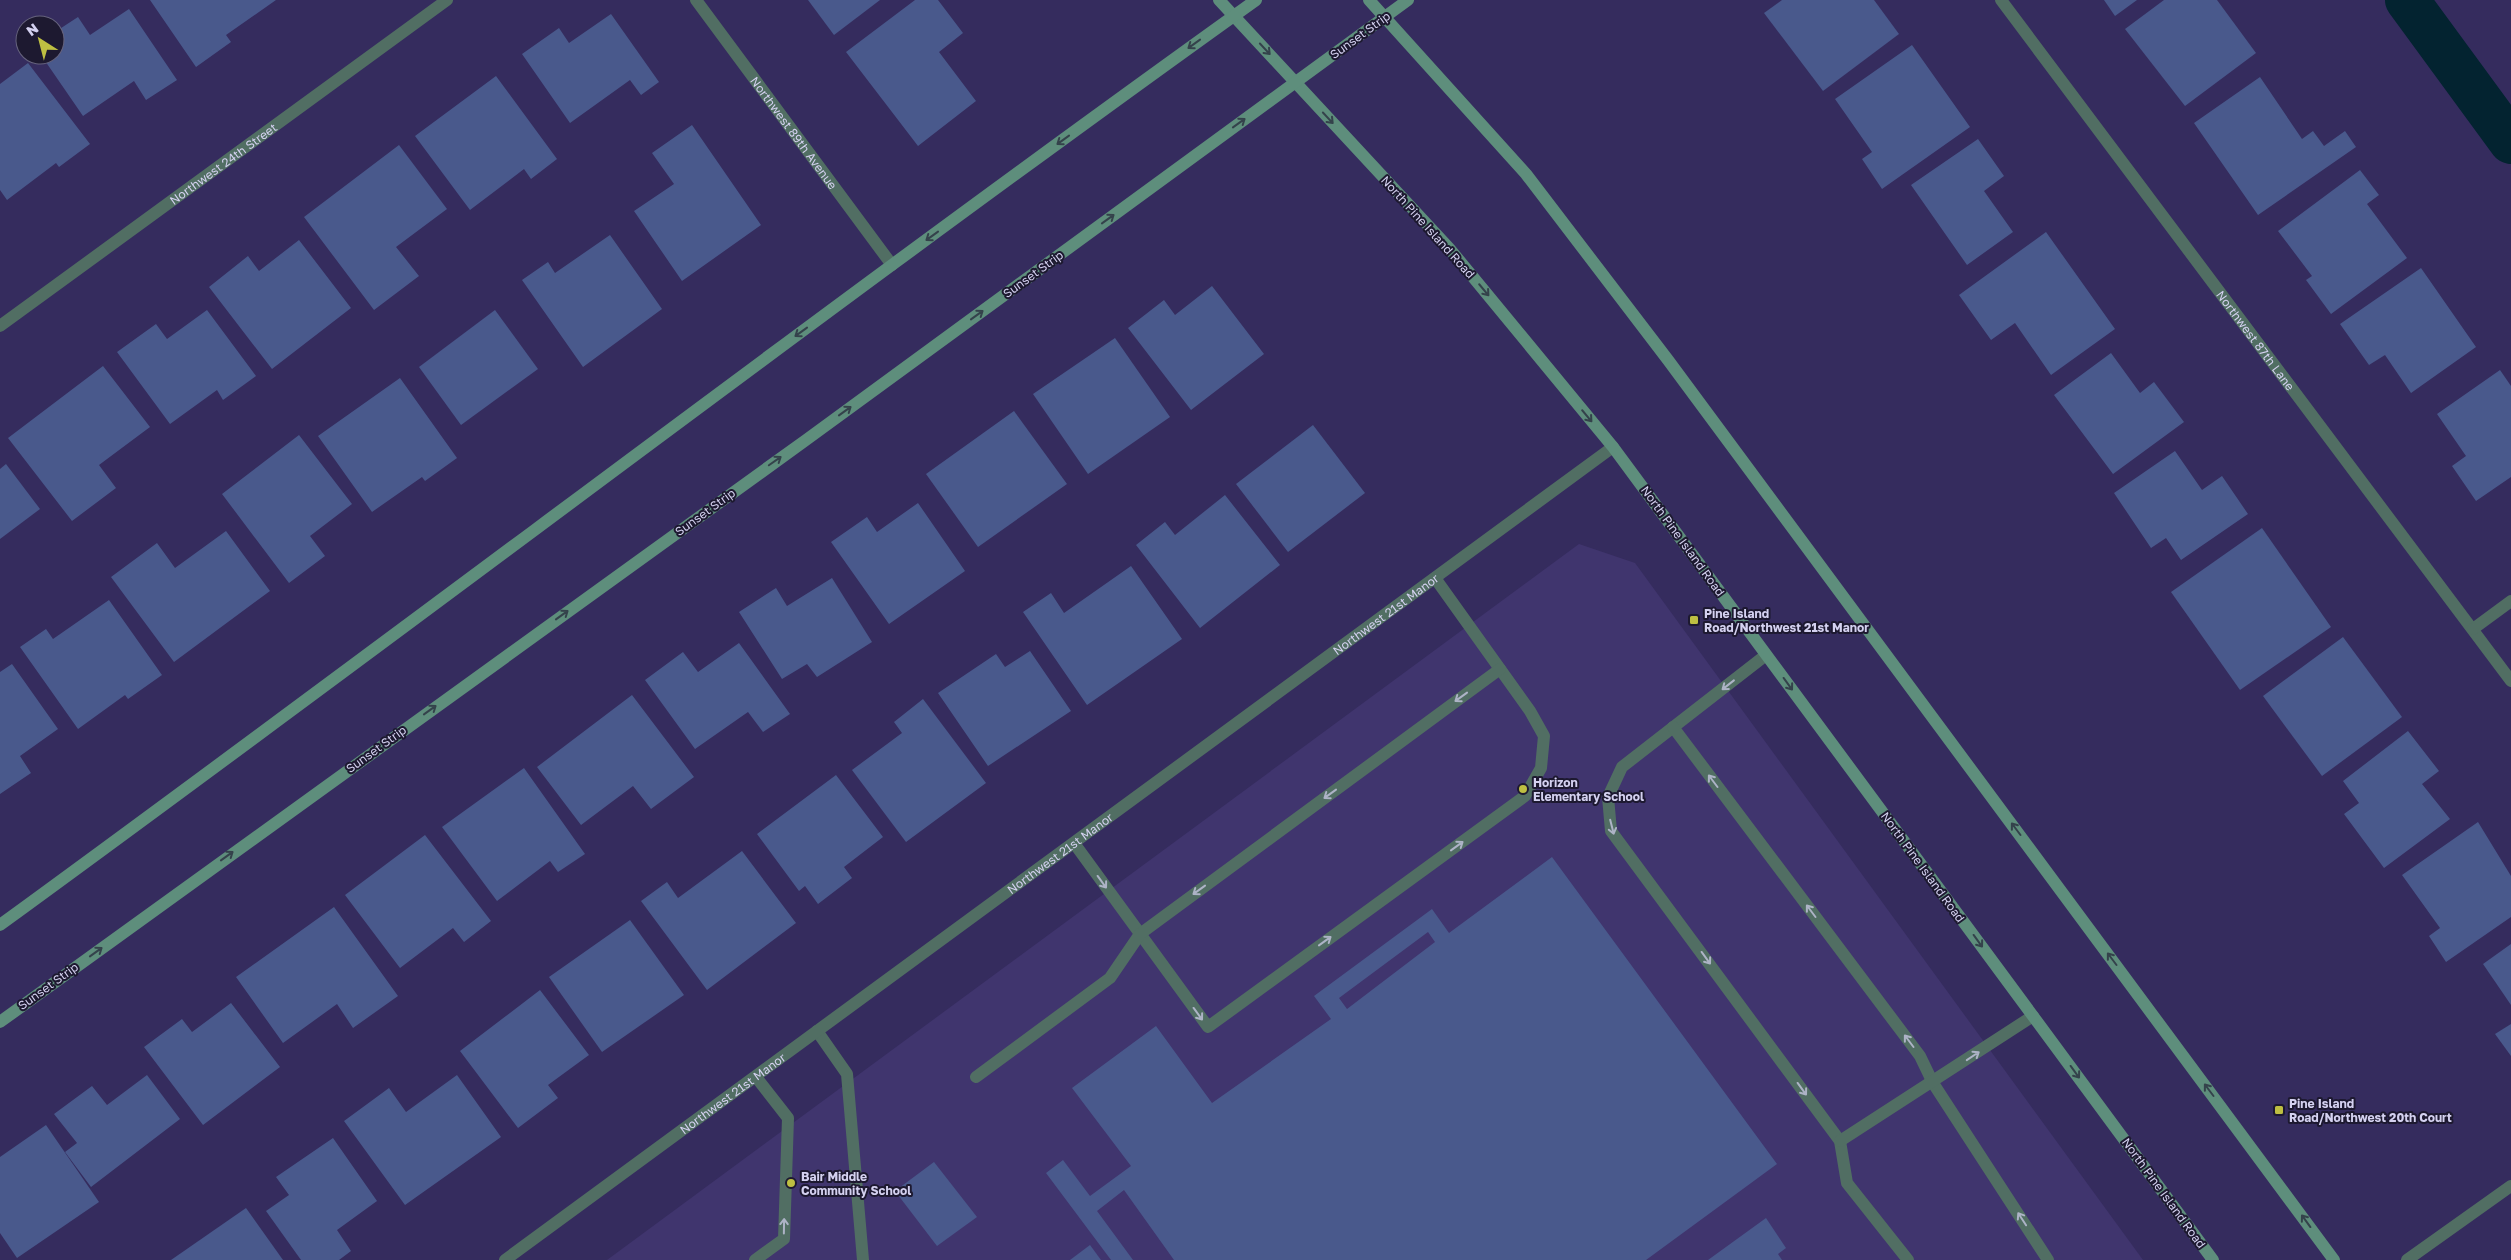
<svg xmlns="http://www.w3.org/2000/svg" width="2511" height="1260" viewBox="0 0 2511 1260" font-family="'Golos Text',sans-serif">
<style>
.built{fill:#40356e}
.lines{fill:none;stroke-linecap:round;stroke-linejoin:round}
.canal{stroke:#032330;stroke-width:44}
.building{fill:#49598c;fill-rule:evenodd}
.lane{stroke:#516e63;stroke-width:12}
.street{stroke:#516e63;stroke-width:12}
.secondary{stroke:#5e8e7c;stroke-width:12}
.oneway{stroke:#34424b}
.oneway2{stroke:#adb3c6}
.poi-dot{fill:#bebf42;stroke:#1d1930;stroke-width:2}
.labels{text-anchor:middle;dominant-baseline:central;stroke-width:4;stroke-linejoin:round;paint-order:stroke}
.street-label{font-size:12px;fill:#d4d1f0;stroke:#1d1930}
.poi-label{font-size:12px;font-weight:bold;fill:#d4d1f0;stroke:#1d1930;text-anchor:start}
</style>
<rect width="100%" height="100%" fill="#352c5e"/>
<!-- built -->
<path class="built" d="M1579,544L1635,563L2143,1260H607Z"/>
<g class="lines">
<!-- canal -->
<path class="canal" d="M2407,0L2511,142"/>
</g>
<!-- building -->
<g class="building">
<path d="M150,0H276L226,35L231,42L196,67Z"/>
<path d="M808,0H880L834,35Z"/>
<path d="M915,0H938L963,33L939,52L976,101L918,146L846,52Z"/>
<path d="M1782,0H1874L1899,34L1823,91L1764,13Z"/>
<path d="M2104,0H2137L2115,16Z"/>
<path d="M2164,0H2217L2256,53L2185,106L2125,29Z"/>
<path d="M129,9L177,80L146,100L134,81L83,116L41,55H55V32L78,17L90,35Z"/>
<path d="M611,14L659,82L641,95L630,80L570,123L522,54L559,28L569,43Z"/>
<path d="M1912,45L1970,127L1882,189L1862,159L1872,152L1835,99Z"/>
<path d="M28,63L90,144L59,167L56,163L7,200L0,190V84Z"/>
<path d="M496,76L557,159L531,179L524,169L470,210L415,136Z"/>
<path d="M2260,77L2302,139L2313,131L2324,146L2345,131L2356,147L2258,215L2194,123Z"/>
<path d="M692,125L761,225L682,281L634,211L674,184L652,153Z"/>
<path d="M1978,139L2004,176L1984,191L2013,232L1967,265L1911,185Z"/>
<path d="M399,145L447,209L396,247L419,276L374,310L304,217Z"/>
<path d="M2360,170L2379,195L2367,204L2407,258L2331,314L2306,280L2312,276L2278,231Z"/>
<path d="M2046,232L2115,329L2051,375L2015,323L1991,340L1959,295Z"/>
<path d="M610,235L662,309L583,367L522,280L548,262L555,273Z"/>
<path d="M299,240L351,308L272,369L209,287L248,256L259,271Z"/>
<path d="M2421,268L2476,347L2411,393L2385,355L2369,365L2340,324Z"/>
<path d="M1212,286L1264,354L1191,410L1128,328L1164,300L1175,315Z"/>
<path d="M207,310L256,376L223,400L217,390L170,424L117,352L156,324L167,339Z"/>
<path d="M495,310L538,369L461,425L419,367Z"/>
<path d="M1115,338L1170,417L1088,474L1033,394Z"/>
<path d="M2111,353L2140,393L2154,382L2184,422L2113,474L2054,395Z"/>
<path d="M103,366L150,427L99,465L116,488L72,521L8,438Z"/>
<path d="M2500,370L2511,386V477L2476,501L2452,466L2466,456L2437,414Z"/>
<path d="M400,378L457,458L425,481L422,477L372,512L318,436Z"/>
<path d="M1014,411L1067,484L978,547L926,474Z"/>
<path d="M1313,425L1365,493L1288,552L1236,484Z"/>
<path d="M299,435L352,504L310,536L325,556L289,583L222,494Z"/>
<path d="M2175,451L2202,490L2222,476L2248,514L2181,560L2166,538L2151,548L2114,493Z"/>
<path d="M6,464L40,509L0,539V469Z"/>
<path d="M1225,495L1280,565L1200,628L1136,545L1165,522L1175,535Z"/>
<path d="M918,503L965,571L889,624L831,542L867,517L877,532Z"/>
<path d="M2262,528L2331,627L2240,690L2171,592Z"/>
<path d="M226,531L270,591L174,662L111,577L157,543L175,568Z"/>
<path d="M1131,566L1182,639L1087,705L1023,612L1051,593L1064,613Z"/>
<path d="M832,578L872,642L817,677L807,664L782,679L739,612L776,588L787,606Z"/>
<path d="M109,600L162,675L128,699L125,695L78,729L20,647L46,629L53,639Z"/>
<path d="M2343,637L2402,717L2322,776L2263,696Z"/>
<path d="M739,643L790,714L763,732L748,712L695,749L645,680L683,652L698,672Z"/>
<path d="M1030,651L1071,711L988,766L938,693L996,654L1005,667Z"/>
<path d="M12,664L58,729L20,756L31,773L0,794V672Z"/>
<path d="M632,695L694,777L651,809L633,786L581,825L537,767Z"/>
<path d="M923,699L986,783L906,842L852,770L902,733L894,722Z"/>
<path d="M2408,731L2439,771L2422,784L2450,819L2384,868L2344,814L2359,803L2343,781Z"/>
<path d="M524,768L585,854L558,872L550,861L497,901L442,827Z"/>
<path d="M836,775L883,837L844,867L852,878L818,904L805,886L799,891L757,834Z"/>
<path d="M2478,822L2511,876V917L2446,962L2429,936L2440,928L2402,875Z"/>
<path d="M425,835L491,921L464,942L453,928L400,968L345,895Z"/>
<path d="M742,851L796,923L707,990L641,901L667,882L678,898Z"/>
<path d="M1552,857L1777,1164L1646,1260H1174L1124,1190L1097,1211L1133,1260H1111L1046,1173L1063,1160L1090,1196L1131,1166L1072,1088L1156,1026L1212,1103L1331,1019L1314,996L1432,909L1449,933ZM1428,932L1435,942L1347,1009L1339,998Z"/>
<path d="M334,907L398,996L353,1028L337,1004L283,1043L236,977Z"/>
<path d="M630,920L684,995L602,1052L549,977Z"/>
<path d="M2511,944V1005L2483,964Z"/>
<path d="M540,990L589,1055L548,1085L558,1098L518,1128L460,1051Z"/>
<path d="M231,1003L280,1067L203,1125L144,1047L182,1019L192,1032Z"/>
<path d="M2511,1024V1056L2495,1034Z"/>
<path d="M147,1075L180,1119L91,1187L65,1152L77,1143L54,1114L92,1086L107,1105Z"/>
<path d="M457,1075L501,1137L405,1205L344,1121L389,1088L406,1112Z"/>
<path d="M46,1125L99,1202L17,1258L0,1233V1157Z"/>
<path d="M333,1138L377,1201L337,1230L351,1251L339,1260H301L266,1211L289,1195L276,1177Z"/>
<path d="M934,1162L977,1217L937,1246L895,1191Z"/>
<path d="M246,1208L283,1260H171Z"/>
<path d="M1766,1218L1786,1248L1778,1254L1782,1260H1708Z"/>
<path d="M1090,1245L1101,1260H1070Z"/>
</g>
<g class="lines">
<!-- lane -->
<g class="lane">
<path d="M1766,655L1622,767L1608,797L1611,831L1840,1141L1847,1183L1908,1260"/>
<path d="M1673,727L1920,1056L1933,1083L2048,1260"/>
<path d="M1074,843L1208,1027L1525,796L1541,768L1544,736L1530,711L1435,578"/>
<path d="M817,1031L847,1074L863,1260"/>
<path d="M976,1077L1110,978L1140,934L1500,669"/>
<path d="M1840,1141L2033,1016"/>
<path d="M755,1260L784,1239L788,1118L756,1077"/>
</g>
<!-- street -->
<g class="street">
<path id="s1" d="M696,0L892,265"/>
<path id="s2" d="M2001,0L2511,681"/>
<path id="s3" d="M0,326L447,0"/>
<path d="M2473,629L2511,601"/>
<path id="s4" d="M505,1260L1613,447"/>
<path d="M2407,1260L2511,1186"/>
</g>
<!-- secondary -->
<g class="secondary">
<path d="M1219,0L1449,248L1613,447L2213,1260"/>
<path d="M1369,0L1526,174L1668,360L2334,1260"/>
<path d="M0,925C420,619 833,303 1256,0"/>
<path d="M0,1022L806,440L1408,0"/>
</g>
</g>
<!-- one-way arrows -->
<defs><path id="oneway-shaft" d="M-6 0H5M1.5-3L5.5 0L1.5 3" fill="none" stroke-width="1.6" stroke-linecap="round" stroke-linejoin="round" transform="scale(1.25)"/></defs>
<g class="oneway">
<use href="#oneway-shaft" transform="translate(1194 44) rotate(144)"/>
<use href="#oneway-shaft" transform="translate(1265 49) rotate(47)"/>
<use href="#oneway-shaft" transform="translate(1328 118) rotate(47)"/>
<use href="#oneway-shaft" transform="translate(1239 123) rotate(-36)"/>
<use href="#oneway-shaft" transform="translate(1063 140) rotate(144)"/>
<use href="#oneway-shaft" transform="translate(1108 219) rotate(-36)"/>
<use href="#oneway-shaft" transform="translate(932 236) rotate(144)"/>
<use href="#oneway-shaft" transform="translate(1484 290) rotate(50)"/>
<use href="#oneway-shaft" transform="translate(977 315) rotate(-36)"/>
<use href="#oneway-shaft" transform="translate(801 332) rotate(144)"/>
<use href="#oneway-shaft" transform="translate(845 411) rotate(-36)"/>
<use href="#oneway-shaft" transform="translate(1587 416) rotate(50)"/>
<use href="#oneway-shaft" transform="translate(775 461) rotate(-35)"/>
<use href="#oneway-shaft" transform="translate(562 615) rotate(-36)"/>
<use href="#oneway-shaft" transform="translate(1788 684) rotate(54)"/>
<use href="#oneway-shaft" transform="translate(430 710) rotate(-36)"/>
<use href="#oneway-shaft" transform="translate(2016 829) rotate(-127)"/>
<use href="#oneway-shaft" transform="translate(227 856) rotate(-36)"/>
<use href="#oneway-shaft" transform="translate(1978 941) rotate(54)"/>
<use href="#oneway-shaft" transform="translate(96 952) rotate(-36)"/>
<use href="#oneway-shaft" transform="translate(2112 959) rotate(-127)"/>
<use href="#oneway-shaft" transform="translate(2075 1072) rotate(54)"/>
<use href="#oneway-shaft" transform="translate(2209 1090) rotate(-127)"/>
<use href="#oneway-shaft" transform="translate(2306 1221) rotate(-126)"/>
</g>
<g class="oneway2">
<use href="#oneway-shaft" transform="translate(1728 685) rotate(142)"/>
<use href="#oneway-shaft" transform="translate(1461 697) rotate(144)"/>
<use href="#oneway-shaft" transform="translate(1713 781) rotate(-127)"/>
<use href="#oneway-shaft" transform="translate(1330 794) rotate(144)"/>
<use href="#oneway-shaft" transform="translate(1612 827) rotate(76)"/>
<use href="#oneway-shaft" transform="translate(1457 846) rotate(-36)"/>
<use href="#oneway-shaft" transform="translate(1102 882) rotate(54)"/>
<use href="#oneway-shaft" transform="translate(1199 890) rotate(144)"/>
<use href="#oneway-shaft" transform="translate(1811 911) rotate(-127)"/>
<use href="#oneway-shaft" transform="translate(1325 941) rotate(-36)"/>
<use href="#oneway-shaft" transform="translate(1706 958) rotate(54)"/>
<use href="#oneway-shaft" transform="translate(1198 1014) rotate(54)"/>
<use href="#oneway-shaft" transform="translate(1909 1041) rotate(-127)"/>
<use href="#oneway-shaft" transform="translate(1973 1056) rotate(-34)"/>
<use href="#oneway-shaft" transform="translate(1802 1089) rotate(54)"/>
<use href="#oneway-shaft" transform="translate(2022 1219) rotate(-123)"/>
<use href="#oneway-shaft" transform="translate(784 1226) rotate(-89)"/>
</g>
<!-- markers -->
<g class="poi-dot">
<rect x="1689" y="615" width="10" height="10" rx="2.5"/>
<circle cx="1523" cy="789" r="5"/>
<rect x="2274" y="1105" width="10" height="10" rx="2.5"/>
<circle cx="791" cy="1183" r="5"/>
</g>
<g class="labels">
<!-- street labels -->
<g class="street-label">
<text transform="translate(1360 35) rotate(-36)">Sunset Strip</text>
<text stroke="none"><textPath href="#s1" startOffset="165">Northwest 89th Avenue</textPath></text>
<text stroke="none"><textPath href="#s3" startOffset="276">Northwest 24th Street</textPath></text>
<text transform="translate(1428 227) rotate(48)">North Pine Island Road</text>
<text transform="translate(1033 274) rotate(-36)">Sunset Strip</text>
<text stroke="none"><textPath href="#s2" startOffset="425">Northwest 87th Lane</textPath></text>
<text transform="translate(705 512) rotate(-36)">Sunset Strip</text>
<text transform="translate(1683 541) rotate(54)">North Pine Island Road</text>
<text stroke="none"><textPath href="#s4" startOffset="1092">Northwest 21st Manor</textPath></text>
<text transform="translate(376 749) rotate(-36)">Sunset Strip</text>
<text stroke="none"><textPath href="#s4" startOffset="688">Northwest 21st Manor</textPath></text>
<text transform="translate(1923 867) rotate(54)">North Pine Island Road</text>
<text transform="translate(48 986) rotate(-36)">Sunset Strip</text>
<text stroke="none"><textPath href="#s4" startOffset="282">Northwest 21st Manor</textPath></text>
<text transform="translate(2164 1193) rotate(54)">North Pine Island Road</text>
</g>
<!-- poi labels -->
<g class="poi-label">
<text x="1704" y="613">Pine Island<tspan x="1704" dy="14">Road/Northwest 21st Manor</tspan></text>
<text x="1533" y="782">Horizon<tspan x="1533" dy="14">Elementary School</tspan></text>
<text x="2289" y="1103">Pine Island<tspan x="2289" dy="14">Road/Northwest 20th Court</tspan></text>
<text x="801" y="1176">Bair Middle<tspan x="801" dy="14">Community School</tspan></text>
</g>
</g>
<!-- north arrow -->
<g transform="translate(40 40) rotate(324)"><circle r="24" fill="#1d1930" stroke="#66637d"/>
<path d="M0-4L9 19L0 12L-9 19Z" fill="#bebf42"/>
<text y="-8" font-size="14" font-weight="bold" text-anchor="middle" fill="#d4d1f0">N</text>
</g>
</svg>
